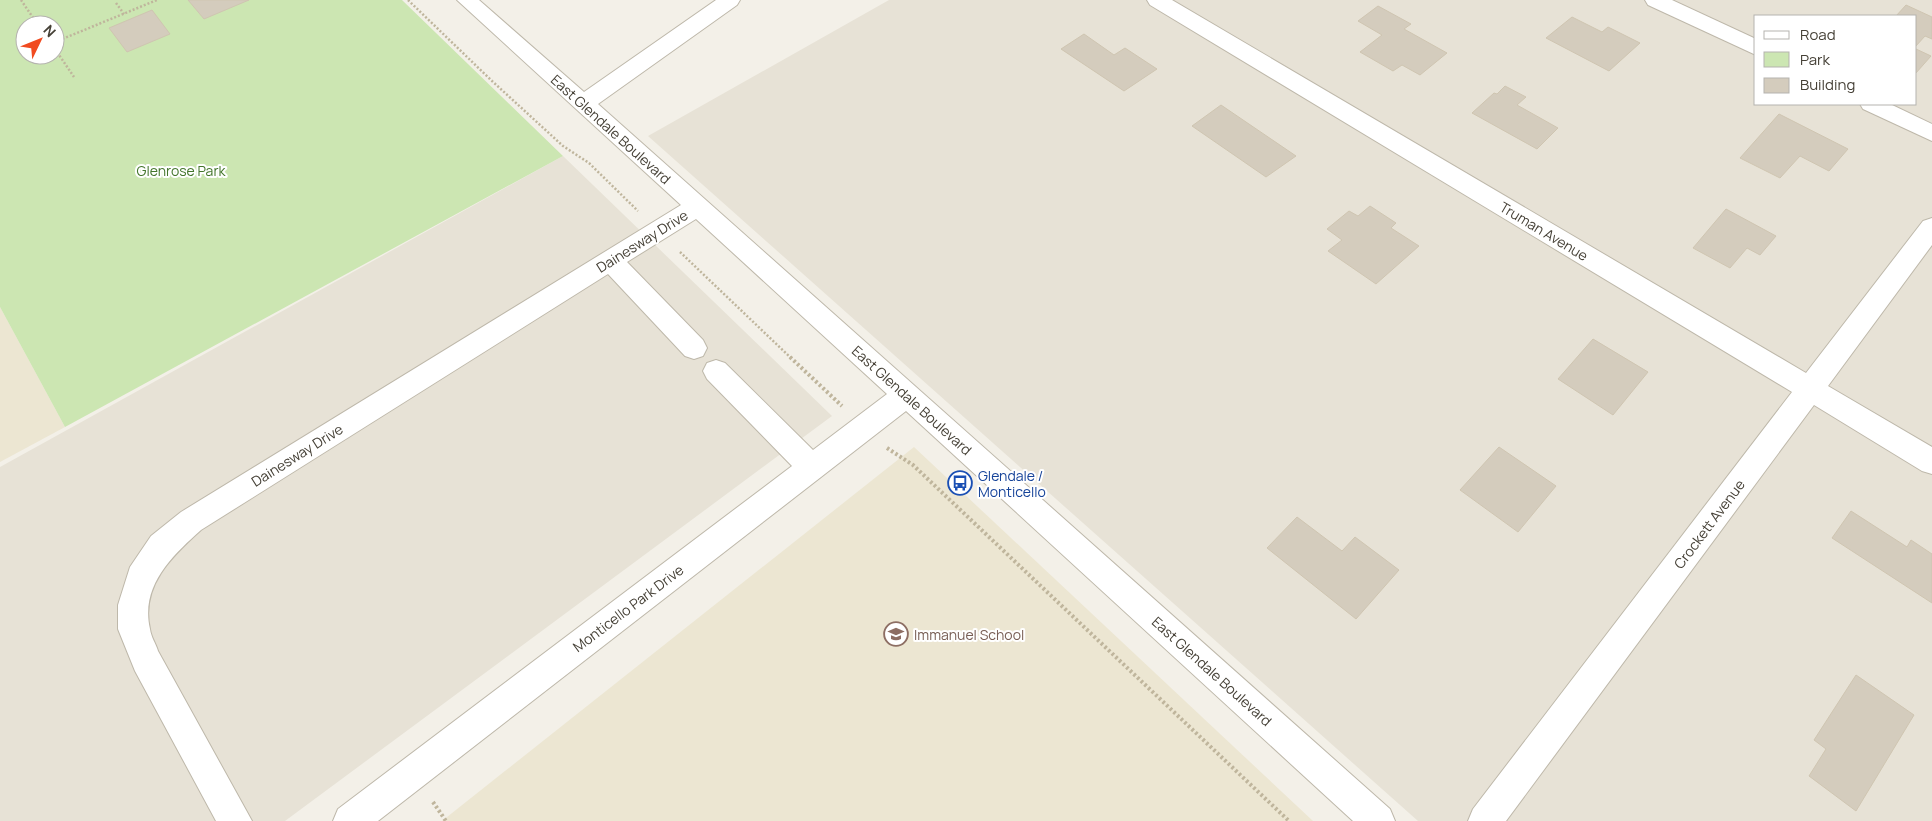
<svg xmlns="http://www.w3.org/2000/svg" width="1932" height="821" viewBox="0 0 1932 821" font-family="Manrope,sans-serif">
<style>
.residential{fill:#e7e2d6;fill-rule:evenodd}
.education{fill:#ece6d2}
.green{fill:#cce6b2;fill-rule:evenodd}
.building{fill:#d4ccbd;stroke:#cfc5b1}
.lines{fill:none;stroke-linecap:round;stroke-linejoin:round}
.minor-casing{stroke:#beb8aa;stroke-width:2}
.path-far1{stroke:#bfb59c;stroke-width:2.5;stroke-dasharray:2 2;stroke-linecap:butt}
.path{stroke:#bfb59c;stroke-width:4;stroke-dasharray:2.5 2.5;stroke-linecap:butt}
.minor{fill:#fff;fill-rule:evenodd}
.labels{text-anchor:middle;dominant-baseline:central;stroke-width:4;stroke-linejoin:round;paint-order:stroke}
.street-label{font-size:14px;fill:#464137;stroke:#fff}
.park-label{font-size:14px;fill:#44762c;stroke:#fff}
.transit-label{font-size:14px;fill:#164399;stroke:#fff;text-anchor:start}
.education-label{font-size:14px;fill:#785e54;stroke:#fff;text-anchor:start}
</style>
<rect width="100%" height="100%" fill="#f3f0e8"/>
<!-- residential -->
<g class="residential">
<path d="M889,0H1932V821H1418L648,136ZM1756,16H1916V104H1756Z"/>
<path d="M563,156L832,416L285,821H0V467Z"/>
</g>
<!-- education -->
<g class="education">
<path d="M0,307L65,427L0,462Z"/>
<path d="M914,447L1313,821H442Z"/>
</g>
<!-- green -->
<path class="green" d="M0,0H402L563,156L65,427L0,307ZM25,25H55V55H25Z"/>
<!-- building -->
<g class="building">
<path d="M188,0H249L204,19Z"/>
<path d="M1906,5L1932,17V39L1925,36L1916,46V16H1896Z"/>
<path d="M1378,6L1411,24L1404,29L1447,53L1420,75L1402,65L1393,71L1360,52L1382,35L1358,21Z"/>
<path d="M152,10L170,34L127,52L109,28Z"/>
<path d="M1572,17L1602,32L1608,27L1640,43L1609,71L1546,38Z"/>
<path d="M1084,34L1114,55L1125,48L1157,69L1124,91L1061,49Z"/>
<path d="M1916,49L1931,56L1916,73Z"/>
<path d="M1505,86L1526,97L1517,105L1558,128L1537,149L1472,113L1494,93L1497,94Z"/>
<path d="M1221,105L1296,156L1266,177L1192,126Z"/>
<path d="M1779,114L1848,149L1829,171L1800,156L1780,178L1740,158Z"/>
<path d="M1370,206L1396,223L1391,228L1419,246L1376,284L1328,251L1342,240L1327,229L1349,211L1358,216Z"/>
<path d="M1726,209L1776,236L1760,255L1747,248L1730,268L1693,248Z"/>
<path d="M1593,339L1648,372L1613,415L1558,379Z"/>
<path d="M1499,447L1556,486L1518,532L1460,490Z"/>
<path d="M1851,511L1907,547L1911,540L1932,554V603L1832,538Z"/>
<path d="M1297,517L1342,551L1355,537L1399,570L1356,619L1267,548Z"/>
<path d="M1856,675L1914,715L1856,811L1809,776L1826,749L1814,740Z"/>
</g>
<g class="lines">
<!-- minor casing -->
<g class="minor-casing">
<g id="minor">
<path d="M457,0H479L584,92L716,0H740L737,5L598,104L1390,809L1395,821H1353L906,411L378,821H333L338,809L792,466L707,379L703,371L707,363L716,360L725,363L813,450L887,394L696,219L627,262L703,340L707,348L703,356L694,359L685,356L608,274L201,530C172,556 140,586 150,629C151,637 156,644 158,651L252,821H216L135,671L118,629V605L130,567L151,536L181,512L681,205Z"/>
<path d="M1147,0H1172L1806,373L1923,221L1932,218V245L1828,386L1932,447V474L1922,471L1814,405L1506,821H1468L1473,809L1792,392L1150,5Z"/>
<path d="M1645,0H1672L1756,39V55L1648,5Z"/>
<path d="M1860,104H1890L1932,124V141L1863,109Z"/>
</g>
</g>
<!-- path-far1 -->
<g class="path-far1">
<path d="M21,0L38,25"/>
<path d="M408,0L492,81L563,146L589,163L638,211"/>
<path d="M116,3L124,14"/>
<path d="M55,42L157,0"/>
<path d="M55,49L74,77"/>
<path d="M680,252L791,358"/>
</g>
<!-- path -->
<g class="path">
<path d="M790,357L842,406"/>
<path d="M887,448L913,465L1289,821"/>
<path d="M433,802L446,821"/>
</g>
<!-- minor -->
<use href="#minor" class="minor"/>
</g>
<!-- icons -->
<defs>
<g id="bus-ring" transform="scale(1.25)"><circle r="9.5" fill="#fff" stroke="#1a4fb4" stroke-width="1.5"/><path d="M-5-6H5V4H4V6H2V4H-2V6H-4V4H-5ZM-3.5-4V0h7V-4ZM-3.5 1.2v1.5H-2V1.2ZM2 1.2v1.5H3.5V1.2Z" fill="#1a4fb4"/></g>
<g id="school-ring" transform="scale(1.25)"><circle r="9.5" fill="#fff" stroke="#8d6e63" stroke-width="1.5"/><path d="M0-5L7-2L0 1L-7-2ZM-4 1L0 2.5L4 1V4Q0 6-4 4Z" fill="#8d6e63"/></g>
</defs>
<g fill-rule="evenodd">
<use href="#bus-ring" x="960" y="483"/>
<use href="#school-ring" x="896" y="634"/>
</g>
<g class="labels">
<!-- street labels -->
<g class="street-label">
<text transform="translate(611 129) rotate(42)">East Glendale Boulevard</text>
<text transform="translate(1544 231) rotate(31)">Truman Avenue</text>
<text transform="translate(642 241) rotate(-32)">Dainesway Drive</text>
<text transform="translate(912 400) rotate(42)">East Glendale Boulevard</text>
<text transform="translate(297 455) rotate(-32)">Dainesway Drive</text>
<text transform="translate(1709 524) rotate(-53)">Crockett Avenue</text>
<text transform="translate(628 608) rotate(-37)">Monticello Park Drive</text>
<text transform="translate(1212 671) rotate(42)">East Glendale Boulevard</text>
</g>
<!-- park labels -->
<g class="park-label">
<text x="181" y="170">Glenrose Park</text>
</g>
<!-- transit labels -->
<g class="transit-label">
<text x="978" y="475">Glendale /<tspan x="978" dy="16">Monticello</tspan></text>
</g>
<!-- education labels -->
<g class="education-label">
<text x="914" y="634">Immanuel School</text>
</g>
</g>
<!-- legend -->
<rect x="1754" y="15" width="162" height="90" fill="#ffffff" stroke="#b5b3af"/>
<rect x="1764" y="31" width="25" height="8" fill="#ffffff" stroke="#b5b3af"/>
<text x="1800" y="40" font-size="15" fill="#464137">Road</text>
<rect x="1764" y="52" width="25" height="15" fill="#cce6b2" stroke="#b5b3af"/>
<text x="1800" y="65" font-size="15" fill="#464137">Park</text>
<rect x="1764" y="78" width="25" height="15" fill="#d4ccbd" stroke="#b5b3af"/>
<text x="1800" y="90" font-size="15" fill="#464137">Building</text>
<!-- north arrow -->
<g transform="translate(40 40) rotate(47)"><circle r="24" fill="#ffffff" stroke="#b5b3af"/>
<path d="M0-4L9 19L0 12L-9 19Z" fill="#f14b20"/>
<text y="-8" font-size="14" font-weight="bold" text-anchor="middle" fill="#464137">N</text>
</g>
</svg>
